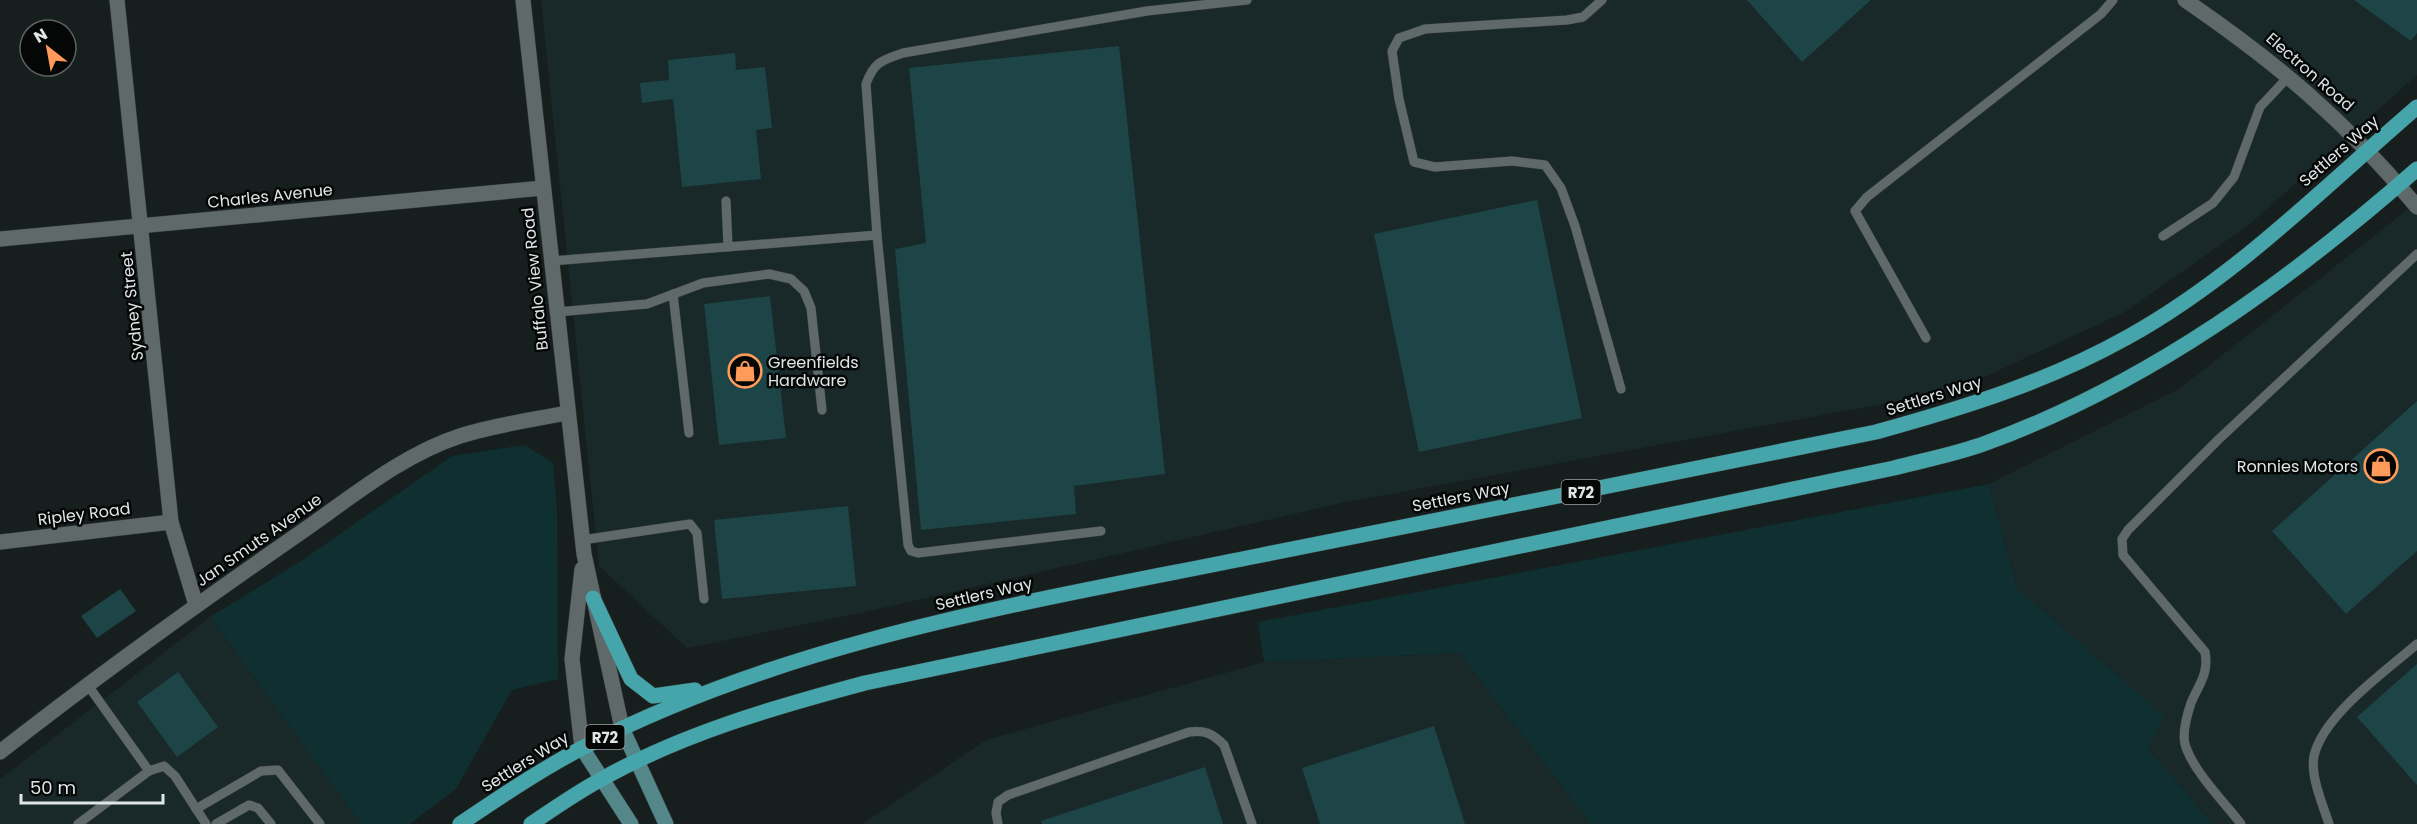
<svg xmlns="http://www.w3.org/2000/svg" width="2417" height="824" viewBox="0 0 2417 824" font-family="Poppins,sans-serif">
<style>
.built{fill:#192829}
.green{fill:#0f2f31}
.building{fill:#1d4446}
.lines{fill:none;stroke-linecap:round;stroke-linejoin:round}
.lane-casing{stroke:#343939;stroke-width:10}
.street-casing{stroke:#343939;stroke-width:16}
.secondary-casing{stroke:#343939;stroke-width:16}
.primary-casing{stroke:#343939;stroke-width:16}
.lane{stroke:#606969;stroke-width:9}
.street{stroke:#606969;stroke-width:15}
.secondary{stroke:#53878a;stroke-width:15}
.primary{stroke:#46a5ab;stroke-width:15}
.labels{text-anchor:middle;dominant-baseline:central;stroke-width:5;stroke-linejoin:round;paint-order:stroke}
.shield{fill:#050707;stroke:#9ea2a2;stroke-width:1.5}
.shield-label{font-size:15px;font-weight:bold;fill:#e0e5e5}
.street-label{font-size:16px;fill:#e0e5e5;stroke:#050707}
.poi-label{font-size:16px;fill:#e0e5e5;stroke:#050707;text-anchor:start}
</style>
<rect width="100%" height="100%" fill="#161e1e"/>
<!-- built -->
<g class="built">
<path d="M541,0H2417V75L2250,224L2125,312L1954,391L1346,502L865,612L687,648L599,566Z"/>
<path d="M2417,202V824H2213L2148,748L2163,716L2017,588L1989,484L2179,389Z"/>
<path d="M210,617L361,824H0V779Z"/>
<path d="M1459,653L1591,824H862L986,740L1264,662Z"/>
</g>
<!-- green -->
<g class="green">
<path d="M525,445L553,463L557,507L558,679L512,690L456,789L410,824H361L210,617L301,561L452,456Z"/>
<path d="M1989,484L2017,588L2164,716L2148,748L2213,824H1591L1459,653L1264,662L1258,622Z"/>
</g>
<!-- building -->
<g class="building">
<path d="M1747,0H1871L1802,62Z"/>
<path d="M2354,0H2417V33L2411,41Z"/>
<path d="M1119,46L1165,474L1074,486L1076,514L921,530L895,249L926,243L909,68Z"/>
<path d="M735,53L736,70L765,67L772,128L756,130L761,179L682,187L673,99L642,103L640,83L669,80L668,60Z"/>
<path d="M1537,200L1582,418L1419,452L1374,234Z"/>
<path d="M770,296L786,438L719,445L704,304Z"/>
<path d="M2417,401V551L2346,614L2272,531Z"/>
<path d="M848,506L856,586L722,599L714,520Z"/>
<path d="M120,589L136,611L97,638L81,616Z"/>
<path d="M2417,664V785L2357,717Z"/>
<path d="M178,672L218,727L177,757L137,702Z"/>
<path d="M1434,726L1465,824H1320L1302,768Z"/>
<path d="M1205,767L1223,824H1042L1041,821Z"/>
</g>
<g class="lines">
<!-- lane casing -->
<g class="lane-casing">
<g id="lane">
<path d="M1602,0L1583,17L1567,20L1425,29L1399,38L1392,51L1399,99L1414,162L1435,167L1512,161L1545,165L1561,188L1575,226L1621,389"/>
<path d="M726,201L728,247"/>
<path d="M2163,236L2213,203L2234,177L2260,107L2289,76"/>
<path d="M551,261L877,235"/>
<path d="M673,294L689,433"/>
<path d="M557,312L647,304L703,283L769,274L791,279L804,291L811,308L822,410"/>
<path d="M1926,338L1855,211L1867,197L2101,14L2113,0"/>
<path d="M1101,531L918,553L911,551L908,545L877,235L866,84C874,62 882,60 903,53L1147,11L1247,0"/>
<path d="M582,540L690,524L697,533L704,599"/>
<path d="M87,684L149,771"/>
<path d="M196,809L261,771L278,770L320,824"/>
<path d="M78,824L149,771L164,766L175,776L206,824"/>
<path d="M216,824L249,805L258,808L271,824"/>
<path d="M998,824L996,813L998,802L1008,795L1189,732C1205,730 1212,733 1224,745L1252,824"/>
<path d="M2241,824C2225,803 2192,770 2185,744C2182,732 2187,715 2191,703C2199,684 2209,674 2205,652L2123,555L2122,539L2128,530L2219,439L2417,254"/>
<path d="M2329,824C2323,805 2310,776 2314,756C2323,715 2386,671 2417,644"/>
</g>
</g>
<!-- street casing -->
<g class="street-casing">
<g id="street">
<path d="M117,0L171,522L196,605"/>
<path d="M523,0L584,554L622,728"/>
<path d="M2185,0C2277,63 2346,121 2417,207"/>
<path d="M0,239L543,188"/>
<path d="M0,542L171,522"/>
<path d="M582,569L572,659L582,748"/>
<path d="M0,752C97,676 196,605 297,535C348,500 401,455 460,436C494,425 532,420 567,413"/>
</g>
</g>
<!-- secondary casing -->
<g class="secondary-casing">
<g id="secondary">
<path d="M622,728L666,824"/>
<path d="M582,748L631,824"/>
</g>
</g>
<!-- primary casing -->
<g class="primary-casing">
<g id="primary">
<path d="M593,598L631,679L653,696L695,690"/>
<path d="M460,824C500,797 543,768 586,746C794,639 1030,602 1257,556C1463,515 1670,474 1876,432C1963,408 2047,382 2126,338C2235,278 2324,187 2417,107"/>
<path d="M531,824C553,809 576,793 600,780C681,734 775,707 865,683L1894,468C1924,460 1957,454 1986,443C2148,384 2288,282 2417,169"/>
</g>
</g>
<!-- lane -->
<use href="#lane" class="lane"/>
<!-- street -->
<use href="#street" class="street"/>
<!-- secondary -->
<use href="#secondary" class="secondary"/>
<!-- primary -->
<use href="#primary" class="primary"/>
</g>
<!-- icons -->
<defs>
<g id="shop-ring" transform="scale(1.725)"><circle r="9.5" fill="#050707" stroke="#ff9a5b" stroke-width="1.5"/><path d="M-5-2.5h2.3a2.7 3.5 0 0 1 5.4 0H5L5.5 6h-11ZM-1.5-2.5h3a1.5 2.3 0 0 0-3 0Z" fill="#ff9a5b"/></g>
</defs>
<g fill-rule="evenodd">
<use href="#shop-ring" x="745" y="371"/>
<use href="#shop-ring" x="2381" y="466"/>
</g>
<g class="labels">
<!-- shield labels -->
<g class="shield">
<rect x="1561.5" y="480" width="39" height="24" rx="4.5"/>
<rect x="585.5" y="725" width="39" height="24" rx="4.5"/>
</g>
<g class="shield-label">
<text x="1581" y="492">R72</text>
<text x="605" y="737">R72</text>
</g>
<!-- street labels -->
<g class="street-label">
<text transform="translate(2310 72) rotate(41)">Electron Road</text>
<text transform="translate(2339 151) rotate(-41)">Settlers Way</text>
<text transform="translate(270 196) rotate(-6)">Charles Avenue</text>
<text transform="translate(535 279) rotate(-96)">Buffalo View Road</text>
<text transform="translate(132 306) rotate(-96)">Sydney Street</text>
<text transform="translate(1934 396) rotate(-17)">Settlers Way</text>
<text transform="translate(1461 497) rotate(-11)">Settlers Way</text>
<text transform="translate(84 514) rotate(-7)">Ripley Road</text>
<text transform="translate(259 540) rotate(-35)">Jan Smuts Avenue</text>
<text transform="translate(984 594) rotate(-13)">Settlers Way</text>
<text transform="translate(525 762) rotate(-32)">Settlers Way</text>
</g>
<!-- poi labels -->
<g class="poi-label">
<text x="768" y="362">Greenfields<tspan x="768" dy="18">Hardware</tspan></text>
<text x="2358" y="466" text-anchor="end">Ronnies Motors</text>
</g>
</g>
<!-- north arrow -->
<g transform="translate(48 48) rotate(329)"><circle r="28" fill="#050707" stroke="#5d6060" stroke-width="1.5"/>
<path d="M0-4.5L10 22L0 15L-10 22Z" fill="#ff9a5b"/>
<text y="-9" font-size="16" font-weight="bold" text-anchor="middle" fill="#e0e5e5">N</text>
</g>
<!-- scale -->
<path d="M21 794v9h142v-9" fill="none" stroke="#e0e5e5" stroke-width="3"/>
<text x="30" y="794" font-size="18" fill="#e0e5e5" stroke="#050707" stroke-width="4.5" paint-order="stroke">50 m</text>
</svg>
